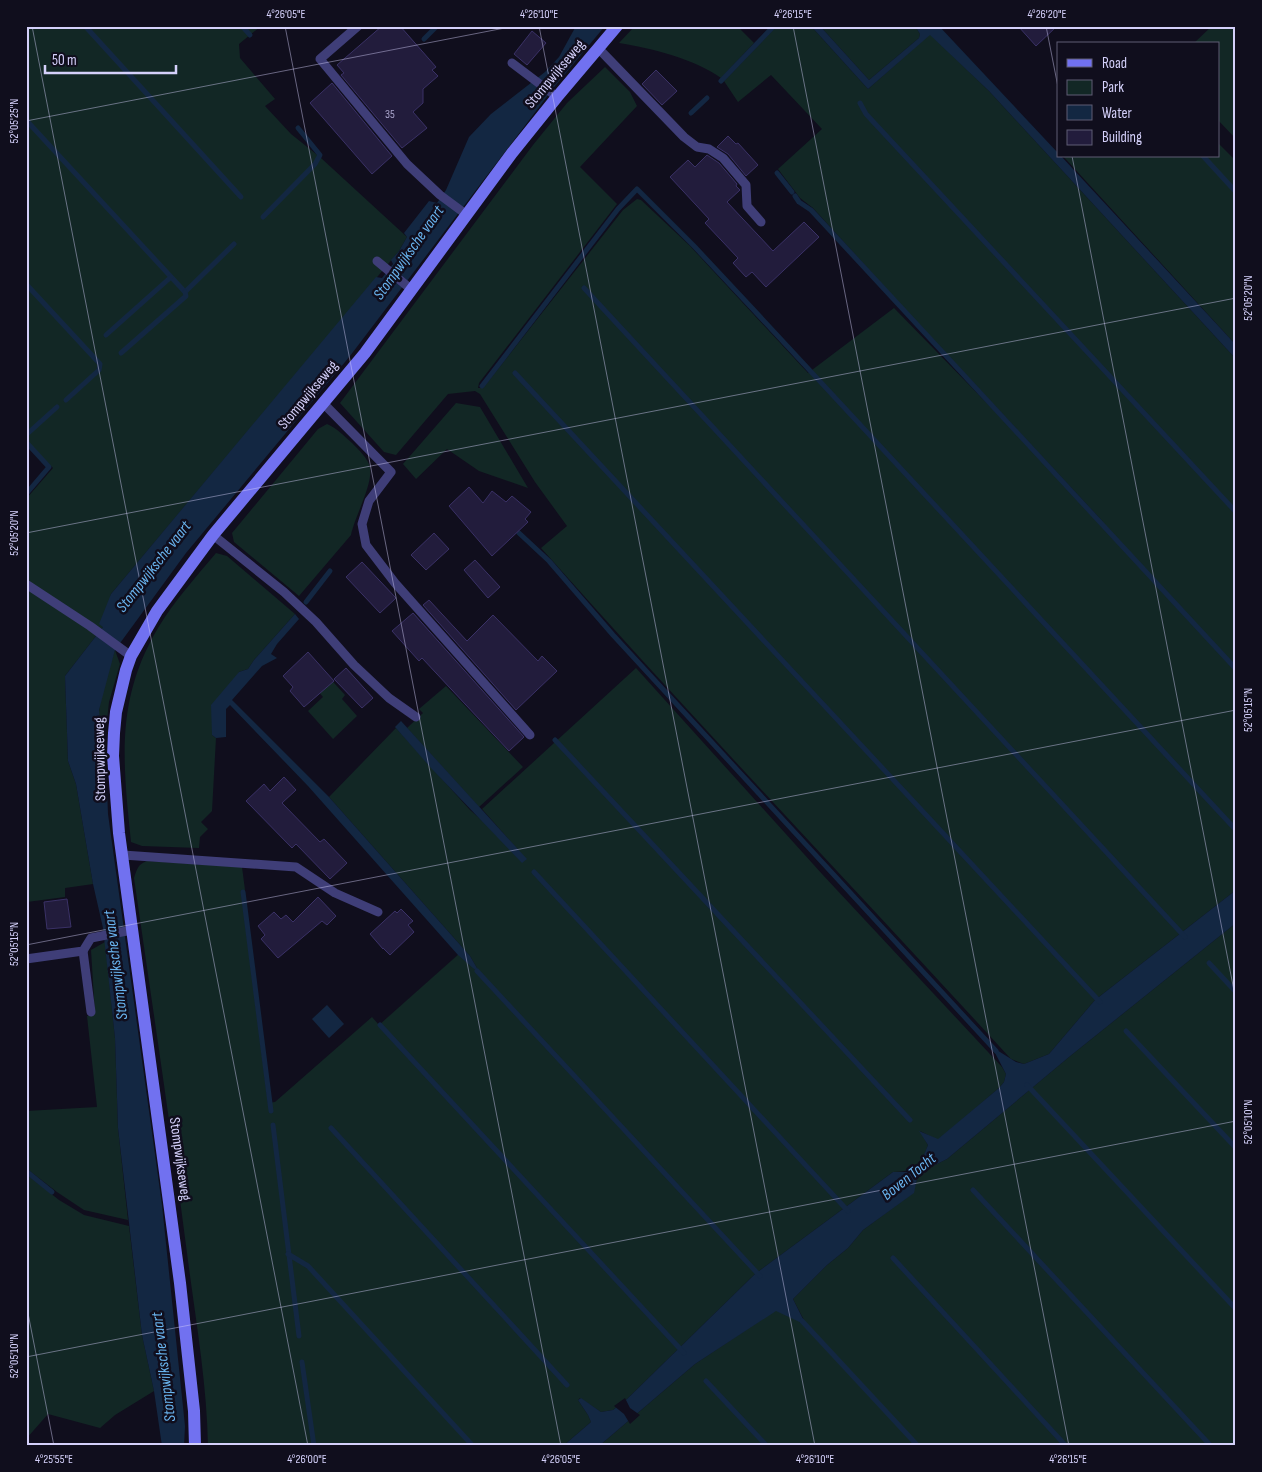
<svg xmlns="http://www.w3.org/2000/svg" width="1262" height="1472" viewBox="0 0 1262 1472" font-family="'Sofia Sans Condensed',sans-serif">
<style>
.green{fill:#122725}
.water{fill:#132742}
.pier{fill:#100e1d}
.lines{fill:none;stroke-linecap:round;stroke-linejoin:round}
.stream{stroke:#132742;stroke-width:5}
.building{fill:#221c3c;stroke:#3a3166}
.lane{stroke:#3f3e78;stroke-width:9}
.secondary{stroke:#7171f0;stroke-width:12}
.ticks{fill:none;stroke:#d4d0fa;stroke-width:1;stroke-opacity:0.45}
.labels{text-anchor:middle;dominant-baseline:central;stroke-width:5;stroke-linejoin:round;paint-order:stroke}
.number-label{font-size:12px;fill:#a8a3ca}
.street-label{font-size:15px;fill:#d4d0fa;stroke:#100e1d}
.water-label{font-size:16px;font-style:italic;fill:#69b4ef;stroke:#100e1d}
.neatline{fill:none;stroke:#d4d0fa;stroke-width:2}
.ticks-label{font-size:12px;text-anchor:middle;fill:#d4d0fa}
</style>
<rect width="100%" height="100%" fill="#100e1d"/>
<!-- green -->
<g class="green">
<path d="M26,26H261L239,44L240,58L275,99L265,106L291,134L321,158L407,237L399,251L111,594L103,627L65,676L68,761L76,784L93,884L65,888V897L27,902L26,916V499L53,468L26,440Z"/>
<path d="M635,26H737L754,43L721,78C695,59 651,48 619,43Z"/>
<path d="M777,26H811L868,89L930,34L989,91L1236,359V890L1095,1000L1049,1054L1024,1064L1011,1059C855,889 695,721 541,548L567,526L535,482L480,394L475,391L448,394L396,455L384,452L340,403L533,145L567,103L605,67L630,92L637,106L580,167L617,204L479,383L478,388H483L623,210L637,199L641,200L690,246L808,373L894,308L1106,525L902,306L813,208L800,198L778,169L822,129L771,75L738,102L724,81Z"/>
<path d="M820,26H915L920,34L919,38L869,80Z"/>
<path d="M1212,26H1236V139L1218,120V44H1193Z"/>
<path d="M1218,143L1236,161V345L1063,156H1218Z"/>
<path d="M456,403L480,407L528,488L479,471L447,449L416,479L403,464Z"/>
<path d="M327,424C337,428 344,436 352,443C358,449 369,459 370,468C373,484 355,516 351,535L299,596L234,542L232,533L318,429Z"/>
<path d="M216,553L227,556L295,614L254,660L248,669L239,672L212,735L216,738L212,811L201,822L208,829L200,837L199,848L142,846L131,842C123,763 115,700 158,628C174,601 196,577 216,553Z"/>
<path d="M115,650L120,664L109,702L105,740C90,714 107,676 115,650Z"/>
<path d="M636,668L822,874L1002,1067L1006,1074L1004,1082L999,1088L938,1140L920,1131L928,1145C920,1167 917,1171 893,1172L755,1274L627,1399L613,1410L601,1412L580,1398L578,1400L588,1415L591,1422L563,1446H208C207,1382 195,1316 187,1253C171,1128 152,1003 134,878C137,869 138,864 147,861L242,867L245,890L241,891L268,1103L275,1102L372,1017L379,1025L460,953L531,1030L481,975L470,956L329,797L396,728L470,810L526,859L482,809Z"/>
<path d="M325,673L345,695L342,699L357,716L333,739L308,711L323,697L313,685Z"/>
<path d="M446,686L523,767L479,807L407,728L423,713L419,709Z"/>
<path d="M1236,923V1446H599L695,1364L776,1310L806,1324L793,1299L827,1265L848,1248L863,1230L913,1193L917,1179L927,1169L947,1159L1069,1057Z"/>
<path d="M105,942L115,1038L118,1128L128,1220L84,1210L57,1192L26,1168V1111L97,1107L87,1016L95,1014L91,950Z"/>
<path d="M26,1174L59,1200L84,1215L129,1226L142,1335L154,1391L115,1415L100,1428L48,1414L26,1439Z"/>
</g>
<!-- water -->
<g class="water">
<path d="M576,26H605L555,86L350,356L186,553L115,650L99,710L101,732L105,740L108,814L162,1205L185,1426L184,1446H162L154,1391L142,1335L118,1128L115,1038L103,928L93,884L76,784L68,761L65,676L103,627L99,624L111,594L376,277L382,278L393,264L391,260L399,251L407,237L404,233L429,201L437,203L446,190L469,137L491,114L545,72L559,57Z"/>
<path d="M811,26H820L869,80L919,38L920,34L915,26H939L1058,153V156H1061L1236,345V359L989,91L930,35L868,89Z"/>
<path d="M295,614L299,619L277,644L271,654L277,658L262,666L232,700L329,797L470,956L481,975L458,955L308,786L230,705L226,709V737L216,738L212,735L211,705L239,672L248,669L254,660Z"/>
<path d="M401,721L527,859L522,863L431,768L395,727Z"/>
<path d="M1236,890V923L1069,1057L947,1159L927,1169L921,1162L928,1145L919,1131L938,1139L999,1088L1004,1082L1006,1074L992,1047L1016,1062L1024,1064L1049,1054L1095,1000Z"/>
<path d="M327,1005L344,1024L329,1038L312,1019Z"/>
<path d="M893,1172H909L917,1179L914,1193L863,1230L848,1248L827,1265L793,1299L806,1325L776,1311L695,1364L599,1446H563L591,1422L588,1415L578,1400L581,1398L601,1412L613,1410L627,1399L755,1274Z"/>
</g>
<!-- pier -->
<path class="pier" d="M625,1398L630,1408L640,1415L630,1424L624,1414L614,1406Z"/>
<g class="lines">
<!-- stream -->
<g class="stream">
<path d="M85,26L241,197"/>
<path d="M242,26L250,35"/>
<path d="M1203,26H1206"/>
<path d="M424,39L437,26"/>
<path d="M721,81L774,26"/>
<path d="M860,103L866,114L1236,512"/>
<path d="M691,113L707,98"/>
<path d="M26,120L185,292L234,244"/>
<path d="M1203,156L1236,192"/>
<path d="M777,173L792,192"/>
<path d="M795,196L799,202L811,210L1236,669"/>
<path d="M263,217L315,164L320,155L298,128"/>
<path d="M26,284L100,364L99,370L66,400"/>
<path d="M584,288L1185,937"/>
<path d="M106,335L171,277"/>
<path d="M121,353L186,296L185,292"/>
<path d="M515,373L1100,1002"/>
<path d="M482,386L618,209L637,189L694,246L751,307L1236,830"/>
<path d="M26,435L57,407"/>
<path d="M26,442L49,467L26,494"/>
<path d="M519,533L549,561L613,635L996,1051"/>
<path d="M306,602L330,571"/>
<path d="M555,740L910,1120"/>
<path d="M534,872L848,1211"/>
<path d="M243,892L271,1111"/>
<path d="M1209,963L1236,992"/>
<path d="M477,971L760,1276"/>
<path d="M380,1025L684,1353"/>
<path d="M1126,1031L1236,1148"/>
<path d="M1027,1085L1236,1309"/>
<path d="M273,1125L299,1336"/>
<path d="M331,1128L567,1385"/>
<path d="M26,1171L52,1192"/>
<path d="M908,1177L928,1160"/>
<path d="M973,1190L1211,1446"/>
<path d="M288,1254L308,1266L473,1446"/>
<path d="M893,1258L1066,1446"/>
<path d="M802,1321L918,1446"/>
<path d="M302,1362L314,1446"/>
<path d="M706,1381L767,1446"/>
</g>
</g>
<!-- building -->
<g class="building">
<path d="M382,26H400L436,67L432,70L438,76L423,89V103L413,112L427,128L402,148L341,75L344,73L337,65Z"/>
<path d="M1018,26H1057L1036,46Z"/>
<path d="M532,31L546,43L527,65L514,54Z"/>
<path d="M656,70L677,91L662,105L642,84Z"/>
<path d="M332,83L392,156L372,174L310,103Z"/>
<path d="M728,136L736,144L738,143L758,165L746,176L728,154L717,147Z"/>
<path d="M707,155L719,163L737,184L736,186L740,190L727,202L773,251L804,222L819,237L766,287L752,272L746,277L733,263L738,258L705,223L709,219L670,177L688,160L695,167Z"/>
<path d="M469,487L483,503L492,491L506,502L512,496L531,512L525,519L528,522L492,556L449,506Z"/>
<path d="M434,533L449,549L426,570L411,555Z"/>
<path d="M475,560L500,587L488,598L464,570Z"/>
<path d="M362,562L396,598L380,613L346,577Z"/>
<path d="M429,600L467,641L493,615L538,661L542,656L557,671L516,710L423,605Z"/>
<path d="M413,613L524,737L509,751L422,658L419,661L392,631Z"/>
<path d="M308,652L334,681L304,707L290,691L293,687L283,676Z"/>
<path d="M346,668L373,698L362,708L334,679Z"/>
<path d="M284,777L296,790L282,803L320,842L324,839L347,863L330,879L296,844L292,848L246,801L264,784L270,791Z"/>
<path d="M318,897L336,916L327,925L322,921L278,958L261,939L265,935L258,926L274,912L281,919L286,915L293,922Z"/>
<path d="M67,899L71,927L47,929L44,902Z"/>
<path d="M401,909L413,921L408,925L414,932L390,955L383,948V949L370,934L395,911L397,913Z"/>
</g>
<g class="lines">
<!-- lane -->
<g class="lane">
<path d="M358,26L320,59L407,164L440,195L467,215"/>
<path d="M598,48L684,137L697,147L709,149L723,158L746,185L747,206L761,222"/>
<path d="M512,63L557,97"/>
<path d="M377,261L412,290"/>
<path d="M323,403L391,472L369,501L362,524L366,545L395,583L530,735"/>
<path d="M213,535L284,592L316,622L354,665L389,698L416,717"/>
<path d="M26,584L90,626L131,656"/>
<path d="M123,855L296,867L335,893L378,912"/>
<path d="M83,951L91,1012"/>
<path d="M26,959L83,951L91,938L132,930"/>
</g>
<!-- secondary -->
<path class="secondary" d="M195,1446L194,1411L180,1283L119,833L113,756L114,733L116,712L126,670L131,656L157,611L213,535L365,353L512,153L557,97L617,26"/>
</g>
<!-- ticks -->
<path class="ticks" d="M32,26L308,1446M285,26L561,1446M539,26L815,1446M793,26L1069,1446M1046,26L1058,87M26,121L515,26M1072,156L1236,1001M26,533L1236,298M26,945L1236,710M26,1303L54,1446M26,1357L1236,1121"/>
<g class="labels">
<!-- number labels -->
<g class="number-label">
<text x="390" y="114">35</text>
</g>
<!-- street labels -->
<g class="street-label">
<text transform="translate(555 74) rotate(-50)">Stompwijkseweg</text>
<text transform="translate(308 395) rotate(-50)">Stompwijkseweg</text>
<text transform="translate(100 759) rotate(-91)">Stompwijkseweg</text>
<text transform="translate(180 1159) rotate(82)">Stompwijkseweg</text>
</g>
<!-- water labels -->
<g class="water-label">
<text transform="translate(409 253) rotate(-55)">Stompwijksche vaart</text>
<text transform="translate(154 567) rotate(-52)">Stompwijksche vaart</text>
<text transform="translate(116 965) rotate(-97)">Stompwijksche vaart</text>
<text transform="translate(909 1177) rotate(-39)">Boven Tocht</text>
<text transform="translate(164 1367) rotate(-97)">Stompwijksche vaart</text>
</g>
</g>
<!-- border -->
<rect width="1262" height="1472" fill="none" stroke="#100e1d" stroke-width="55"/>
<!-- legend -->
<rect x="1057" y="42" width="162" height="115" fill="#100e1d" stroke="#5e5c75"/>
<rect x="1067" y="59" width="25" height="8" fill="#7171f0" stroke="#5e5c75"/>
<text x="1102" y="68" font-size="15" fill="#d4d0fa">Road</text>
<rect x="1067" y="80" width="25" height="15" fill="#122725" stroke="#5e5c75"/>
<text x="1102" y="92" font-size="15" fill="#d4d0fa">Park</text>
<rect x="1067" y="105" width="25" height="15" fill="#132742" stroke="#5e5c75"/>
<text x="1102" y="118" font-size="15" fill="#d4d0fa">Water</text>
<rect x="1067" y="130" width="25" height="15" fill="#221c3c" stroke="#5e5c75"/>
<text x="1102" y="142" font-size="15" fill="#d4d0fa">Building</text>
<!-- scale -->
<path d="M45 65v8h131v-8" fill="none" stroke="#d4d0fa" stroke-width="2.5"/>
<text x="52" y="65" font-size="15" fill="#d4d0fa" stroke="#100e1d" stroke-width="4" paint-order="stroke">50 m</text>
<rect x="28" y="28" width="1206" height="1416" class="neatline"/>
<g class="ticks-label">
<text x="286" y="18">4°26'05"E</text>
<text x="539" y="18">4°26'10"E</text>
<text x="793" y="18">4°26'15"E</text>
<text x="1047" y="18">4°26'20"E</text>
<text transform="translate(14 121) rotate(-90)" y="4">52°05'25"N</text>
<text transform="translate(1248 298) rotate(-90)" y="4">52°05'20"N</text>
<text transform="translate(14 533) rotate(-90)" y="4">52°05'20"N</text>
<text transform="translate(1248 710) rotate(-90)" y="4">52°05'15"N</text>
<text transform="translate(14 944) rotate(-90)" y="4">52°05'15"N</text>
<text transform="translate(1248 1122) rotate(-90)" y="4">52°05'10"N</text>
<text transform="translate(14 1356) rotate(-90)" y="4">52°05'10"N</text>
<text x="54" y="1463">4°25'55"E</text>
<text x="307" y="1463">4°26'00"E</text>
<text x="561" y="1463">4°26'05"E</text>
<text x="815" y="1463">4°26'10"E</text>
<text x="1068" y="1463">4°26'15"E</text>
</g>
</svg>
